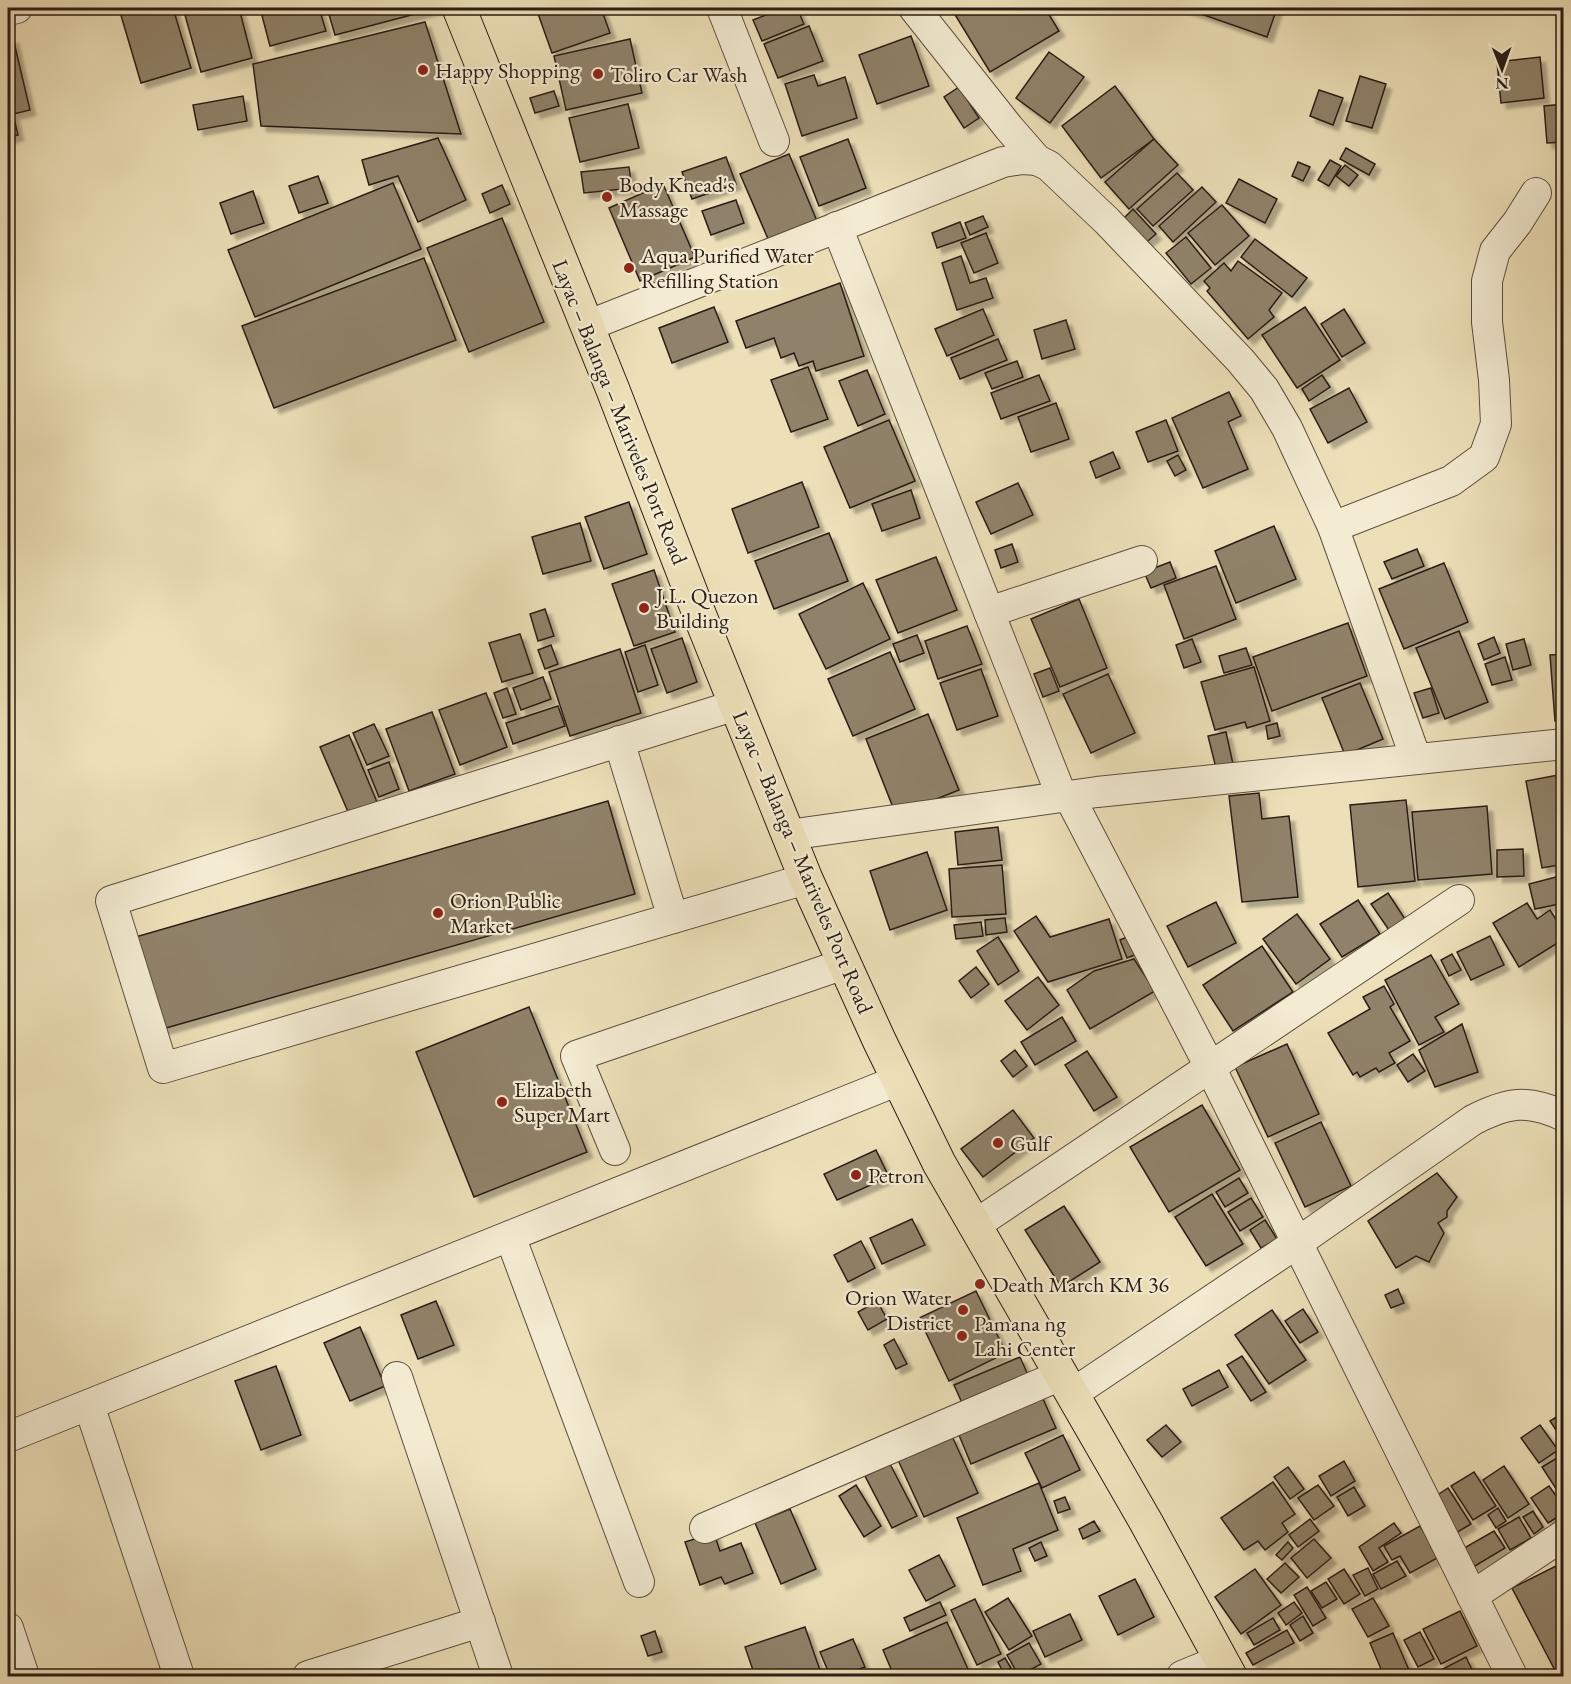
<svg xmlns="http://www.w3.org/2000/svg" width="1571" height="1684" viewBox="0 0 1571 1684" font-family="'EB Garamond',serif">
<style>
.building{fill:#90826a;stroke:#2b1d15;stroke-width:1.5;filter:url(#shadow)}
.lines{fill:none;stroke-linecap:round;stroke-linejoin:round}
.minor-casing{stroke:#5c4e3e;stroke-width:32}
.major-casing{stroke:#2b1d15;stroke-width:35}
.minor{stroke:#f3ebd2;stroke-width:30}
.major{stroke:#ede0b9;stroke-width:33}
.poi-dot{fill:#8f2418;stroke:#f3ebd2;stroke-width:2}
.labels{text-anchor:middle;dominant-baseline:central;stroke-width:4.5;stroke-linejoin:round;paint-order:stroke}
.poi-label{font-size:22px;fill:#2b1d15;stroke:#f3ebd2;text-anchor:start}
.street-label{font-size:22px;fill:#2b1d15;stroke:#f3ebd2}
</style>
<defs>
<filter id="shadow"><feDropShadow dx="5.5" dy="5.5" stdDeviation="1.5" flood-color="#0004"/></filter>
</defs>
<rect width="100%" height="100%" fill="#ede0b9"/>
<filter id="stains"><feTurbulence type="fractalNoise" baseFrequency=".00333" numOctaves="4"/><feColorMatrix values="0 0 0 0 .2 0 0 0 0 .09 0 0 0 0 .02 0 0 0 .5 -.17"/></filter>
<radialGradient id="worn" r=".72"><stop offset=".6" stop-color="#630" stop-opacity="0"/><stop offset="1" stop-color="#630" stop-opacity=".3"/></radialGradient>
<!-- building -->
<g class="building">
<path d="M134,8H173L191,68L141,83L120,12Z"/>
<path d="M183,8H239L252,58L201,72Z"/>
<path d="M260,8H319L326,31L270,46Z"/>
<path d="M327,8H438L335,35Z"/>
<path d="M536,8H601L610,33L552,53Z"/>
<path d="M783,8H797L804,24L762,41L753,20Z"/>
<path d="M951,8H1045L1059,31L990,72Z"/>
<path d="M1184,8H1277L1267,37Z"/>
<path d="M425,22L461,134L261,126L253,64Z"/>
<path d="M809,26L823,61L778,78L764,44Z"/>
<path d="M911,36L929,86L877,104L859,55Z"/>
<path d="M13,38L30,110L13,114L18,135L8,138V39Z"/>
<path d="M630,39L642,93L566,110L554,56Z"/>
<path d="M1049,52L1084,77L1050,123L1016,98Z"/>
<path d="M1540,57L1544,98L1501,103L1497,62Z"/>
<path d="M814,75L818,86L845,77L857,118L802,136L785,84Z"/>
<path d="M1360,76L1386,84L1372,128L1346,121Z"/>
<path d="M1115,86L1154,139L1101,178L1062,126Z"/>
<path d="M959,87L979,118L964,128L944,97Z"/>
<path d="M1319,90L1343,98L1333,125L1310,116Z"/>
<path d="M554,91L559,106L535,113L530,98Z"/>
<path d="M243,96L247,121L198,130L193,105Z"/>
<path d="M628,104L639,148L580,162L569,118Z"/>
<path d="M1564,104V142L1547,143L1544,106Z"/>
<path d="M438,138L466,200L418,222L398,176L369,185L362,160Z"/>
<path d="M848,139L866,188L819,206L800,157Z"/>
<path d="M1154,139L1178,165L1129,209L1105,182Z"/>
<path d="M1346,148L1375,164L1369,175L1340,159Z"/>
<path d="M789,154L817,221L769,241L740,174Z"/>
<path d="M726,157L736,184L692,199L682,172Z"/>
<path d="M1330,160L1341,166L1329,186L1318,180Z"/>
<path d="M1298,162L1310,167L1303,181L1292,176Z"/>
<path d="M1345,165L1358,175L1349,186L1336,176Z"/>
<path d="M629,167L632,188L584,193L581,172Z"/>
<path d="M1177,173L1193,190L1153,226L1137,209Z"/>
<path d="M318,176L328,203L299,213L289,186Z"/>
<path d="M1239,179L1277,199L1265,223L1226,203Z"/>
<path d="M393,183L421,249L255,317L228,250Z"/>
<path d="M663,184L695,257L640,281L609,208Z"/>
<path d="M502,185L510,204L490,213L482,194Z"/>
<path d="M1202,187L1216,202L1173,242L1159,226Z"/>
<path d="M253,191L264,223L231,234L220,203Z"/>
<path d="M736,200L744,223L711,235L702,211Z"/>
<path d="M1222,205L1249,236L1215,265L1188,233Z"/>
<path d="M1133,209L1156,234L1143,245L1121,221Z"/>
<path d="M983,216L988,227L970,235L965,223Z"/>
<path d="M502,218L544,322L469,352L427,248Z"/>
<path d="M960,222L966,238L937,248L932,233Z"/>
<path d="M986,233L998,263L974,273L961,243Z"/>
<path d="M1186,237L1211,268L1191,284L1166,253Z"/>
<path d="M1255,239L1307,278L1292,297L1241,257Z"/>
<path d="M961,256L970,283L986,278L993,298L957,310L942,263Z"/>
<path d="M424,258L456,340L274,408L242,326Z"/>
<path d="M1238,261L1282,293L1269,310L1274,317L1248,339L1207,291L1210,288L1204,281L1224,263L1231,271Z"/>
<path d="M840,283L864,356L816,371L813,361L799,366L794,353L781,358L774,338L746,348L736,321Z"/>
<path d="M714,307L728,342L672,363L659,328Z"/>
<path d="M1305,307L1340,360L1297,388L1262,335Z"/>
<path d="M983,309L994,335L947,356L935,329Z"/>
<path d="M1344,309L1365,343L1342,357L1321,324Z"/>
<path d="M1066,320L1075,349L1042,359L1034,330Z"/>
<path d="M998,339L1007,360L960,379L951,358Z"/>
<path d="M1017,361L1023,377L992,389L985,373Z"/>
<path d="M808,367L828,419L791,432L771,380Z"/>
<path d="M867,370L885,414L858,426L839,381Z"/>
<path d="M1039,375L1050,401L1001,419L991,393Z"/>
<path d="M1322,375L1330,387L1309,401L1302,389Z"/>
<path d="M1349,388L1367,422L1328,443L1310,409Z"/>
<path d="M1229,392L1241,416L1228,422L1248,469L1203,488L1172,418Z"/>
<path d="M1056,403L1069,439L1031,452L1018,417Z"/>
<path d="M889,420L915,481L850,508L824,447Z"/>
<path d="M1166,420L1178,451L1148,462L1136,432Z"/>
<path d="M1113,452L1120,468L1096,478L1090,462Z"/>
<path d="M1178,455L1186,470L1175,476L1167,461Z"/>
<path d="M802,482L819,527L748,553L732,509Z"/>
<path d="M1018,483L1033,515L991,534L976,502Z"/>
<path d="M911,490L920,518L882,531L872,504Z"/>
<path d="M629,502L647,554L604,569L585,517Z"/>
<path d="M580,523L591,561L543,574L532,537Z"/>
<path d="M1274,526L1296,579L1236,603L1215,551Z"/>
<path d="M829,533L848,581L774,609L755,561Z"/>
<path d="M1012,544L1018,562L1001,568L995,550Z"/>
<path d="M1417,549L1424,566L1392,579L1384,562Z"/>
<path d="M936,557L957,610L898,633L876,580Z"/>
<path d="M1170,562L1176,578L1151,588L1144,572Z"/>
<path d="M1444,563L1468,622L1404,649L1379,589Z"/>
<path d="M1216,566L1236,619L1184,639L1164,585Z"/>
<path d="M654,570L675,632L634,646L612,584Z"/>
<path d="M863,583L890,639L826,669L799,614Z"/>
<path d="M1079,599L1107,668L1060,687L1031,619Z"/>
<path d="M545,609L554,636L538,641L530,614Z"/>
<path d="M1348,623L1367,676L1272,711L1253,657Z"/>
<path d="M967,626L982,664L938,679L925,641Z"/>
<path d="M1459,631L1488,702L1445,719L1416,648Z"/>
<path d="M520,634L533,673L502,682L489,643Z"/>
<path d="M917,635L924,653L900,662L893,644Z"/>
<path d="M1494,637L1500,653L1484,660L1478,644Z"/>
<path d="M682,638L697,682L667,693L651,649Z"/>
<path d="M1192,639L1201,662L1184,668L1176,645Z"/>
<path d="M1524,639L1531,665L1513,670L1506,644Z"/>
<path d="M551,645L558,664L545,669L538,650Z"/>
<path d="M645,645L658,685L638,692L625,652Z"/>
<path d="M1246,648L1252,665L1224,673L1219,656Z"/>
<path d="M620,649L641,713L570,736L549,672Z"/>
<path d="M890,652L915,709L853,736L828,679Z"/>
<path d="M1564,654V720L1555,721L1550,655Z"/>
<path d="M1505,657L1512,680L1492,685L1485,664Z"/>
<path d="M1254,667L1270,721L1247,728L1245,722L1215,730L1201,682Z"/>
<path d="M1050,668L1059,691L1043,697L1034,674Z"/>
<path d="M981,669L998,716L957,730L940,683Z"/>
<path d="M1108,674L1135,733L1091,753L1063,694Z"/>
<path d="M543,677L551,699L521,710L513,688Z"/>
<path d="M1360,683L1383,739L1345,755L1322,698Z"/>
<path d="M507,688L516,714L503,718L494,693Z"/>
<path d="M1431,688L1439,713L1423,718L1414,693Z"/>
<path d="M486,693L507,747L460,765L439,710Z"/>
<path d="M558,706L565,726L513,744L506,723Z"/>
<path d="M432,712L455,774L409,791L386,729Z"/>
<path d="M928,714L959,790L896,815L866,739Z"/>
<path d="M1277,723L1280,736L1268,739L1266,726Z"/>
<path d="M374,724L389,756L367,765L353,733Z"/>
<path d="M1226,732L1233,764L1216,768L1208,736Z"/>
<path d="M349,735L377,802L349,814L320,747Z"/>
<path d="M389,762L399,789L379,797L368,770Z"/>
<path d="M1564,774V864L1542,868L1526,781Z"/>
<path d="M1259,793L1262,819L1289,816L1298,897L1242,902L1229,796Z"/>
<path d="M1406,800L1415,881L1358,887L1350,805Z"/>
<path d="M608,801L635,894L159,1030L132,938Z"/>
<path d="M1487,806L1492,874L1418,880L1412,812Z"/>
<path d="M998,827L1002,860L958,865L955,832Z"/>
<path d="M1523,849L1524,876L1497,877V850Z"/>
<path d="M927,852L947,910L890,930L870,871Z"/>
<path d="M1002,865L1006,914L952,917L949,869Z"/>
<path d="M1560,876L1564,889V903L1535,909L1529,884Z"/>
<path d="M1388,893L1405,919L1389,930L1371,904Z"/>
<path d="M1358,900L1380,934L1342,957L1320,924Z"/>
<path d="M1216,902L1236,943L1188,967L1167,926Z"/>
<path d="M1527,903L1537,919L1550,910L1564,932V939L1519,967L1493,923Z"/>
<path d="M1297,914L1330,959L1296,984L1263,939Z"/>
<path d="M1036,916L1050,937L1109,919L1122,959L1048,982L1014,931Z"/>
<path d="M1005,918L1007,932L986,935L985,920Z"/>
<path d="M981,922L983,936L956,939L954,925Z"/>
<path d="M1129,936L1137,954L1127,958L1120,940Z"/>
<path d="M1490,936L1504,965L1471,980L1457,952Z"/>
<path d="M998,937L1019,971L998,985L977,951Z"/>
<path d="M1262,946L1293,992L1233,1031L1203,985Z"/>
<path d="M1452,954L1461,970L1449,976L1441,960Z"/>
<path d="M1431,955L1459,1004L1435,1017L1444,1032L1419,1045L1385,980Z"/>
<path d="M1134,959L1155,991L1090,1029L1067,990L1094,971Z"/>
<path d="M976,967L989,984L971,998L959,981Z"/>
<path d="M1038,977L1059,1005L1027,1030L1005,1001Z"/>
<path d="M1384,986L1394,1004L1390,1007L1410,1041L1389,1053L1395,1063L1379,1072L1376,1068L1360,1077L1357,1072L1353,1075L1328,1033L1370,1009L1363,997Z"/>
<path d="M529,1007L587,1152L474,1197L416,1052Z"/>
<path d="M1062,1017L1076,1041L1035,1065L1021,1042Z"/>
<path d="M1462,1024L1478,1072L1435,1087L1419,1050Z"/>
<path d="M1287,1044L1319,1114L1268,1137L1235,1067Z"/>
<path d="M1015,1050L1027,1066L1013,1077L1001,1061Z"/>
<path d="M1087,1051L1117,1097L1094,1111L1065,1065Z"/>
<path d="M1413,1054L1425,1071L1408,1082L1397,1065Z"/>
<path d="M1202,1105L1240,1170L1169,1212L1130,1147Z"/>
<path d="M1013,1110L1034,1138L983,1177L961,1149Z"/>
<path d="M1321,1122L1351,1186L1305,1207L1275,1143Z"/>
<path d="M876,1150L889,1177L837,1200L824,1174Z"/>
<path d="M1437,1173L1457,1197L1447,1211V1217L1438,1223L1444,1233L1429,1262L1416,1256L1396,1268L1368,1221Z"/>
<path d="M1239,1178L1248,1193L1225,1207L1216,1192Z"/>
<path d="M1212,1194L1243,1244L1206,1266L1175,1217Z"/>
<path d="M1251,1198L1263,1217L1240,1231L1228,1212Z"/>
<path d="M1064,1206L1100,1262L1061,1287L1025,1230Z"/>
<path d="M912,1219L925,1245L882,1264L870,1238Z"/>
<path d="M1265,1220L1277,1239L1261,1248L1250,1230Z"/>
<path d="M861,1241L875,1268L848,1282L834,1255Z"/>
<path d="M1398,1289L1404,1303L1391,1308L1385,1295Z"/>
<path d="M976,1291L1006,1353L949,1381L919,1318Z"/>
<path d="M436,1301L454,1345L418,1359L401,1315Z"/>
<path d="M877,1301L887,1319L868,1330L858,1312Z"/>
<path d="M1303,1309L1318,1332L1300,1343L1285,1321Z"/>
<path d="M1272,1310L1306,1360L1269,1384L1235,1335Z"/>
<path d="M360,1327L385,1386L350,1401L324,1343Z"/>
<path d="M894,1339L907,1364L896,1369L884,1345Z"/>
<path d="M1242,1356L1266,1392L1251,1401L1227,1365Z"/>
<path d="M1020,1357L1032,1384L966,1412L954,1385Z"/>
<path d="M276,1366L301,1435L261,1450L235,1381Z"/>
<path d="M1219,1370L1228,1387L1192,1406L1183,1389Z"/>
<path d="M1040,1392L1056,1428L971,1464L956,1428Z"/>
<path d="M1564,1412V1442L1550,1421Z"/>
<path d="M1166,1425L1181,1442L1162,1457L1147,1440Z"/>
<path d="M1540,1425L1558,1450L1539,1463L1521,1438Z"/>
<path d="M1063,1435L1080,1470L1042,1488L1025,1453Z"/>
<path d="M952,1436L978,1493L924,1517L898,1460Z"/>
<path d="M1562,1455L1564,1458V1501L1542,1467Z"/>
<path d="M1344,1461L1355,1481L1331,1496L1319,1476Z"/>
<path d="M890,1464L917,1516L892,1528L865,1476Z"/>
<path d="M1504,1466L1529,1504L1508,1518L1483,1480Z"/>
<path d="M1288,1467L1304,1489L1290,1499L1274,1477Z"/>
<path d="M1474,1472L1496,1506L1473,1520L1451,1486Z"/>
<path d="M1273,1482L1295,1514L1282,1523L1288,1532L1265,1550L1258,1541L1244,1550L1221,1518Z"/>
<path d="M1039,1483L1058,1530L1013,1549L1021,1571L983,1585L957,1518Z"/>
<path d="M856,1485L881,1526L864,1537L839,1496Z"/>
<path d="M1318,1485L1334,1506L1314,1520L1298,1498Z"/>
<path d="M1549,1486L1564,1507V1513L1548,1523L1531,1498Z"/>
<path d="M1354,1487L1365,1506L1348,1516L1337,1497Z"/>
<path d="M1448,1488L1471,1524L1456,1533L1433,1498Z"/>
<path d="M1065,1497L1070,1509L1058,1513L1054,1501Z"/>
<path d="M1498,1508L1506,1521L1496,1528L1488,1515Z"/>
<path d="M790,1509L816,1569L781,1584L755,1523Z"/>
<path d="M1533,1511L1543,1527L1534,1534L1523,1517Z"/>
<path d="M1519,1517L1531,1538L1510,1550L1498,1529Z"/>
<path d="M1310,1519L1319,1531L1298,1547L1289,1535Z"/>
<path d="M1094,1521L1100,1531L1083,1539L1079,1529Z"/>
<path d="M1394,1523L1401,1533L1379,1548L1388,1562L1373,1571L1359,1547Z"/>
<path d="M1420,1526L1439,1557L1410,1573L1400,1556L1392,1560L1384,1546Z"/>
<path d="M1494,1531L1505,1548L1470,1569L1459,1551Z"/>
<path d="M714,1533L720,1551L741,1543L753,1573L725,1584L721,1577L700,1585L685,1542Z"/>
<path d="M1314,1539L1331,1558L1307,1578L1291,1558Z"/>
<path d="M1041,1542L1047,1556L1035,1561L1029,1548Z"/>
<path d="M1288,1542L1293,1548L1282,1560L1276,1555Z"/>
<path d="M939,1555L955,1586L926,1601L909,1570Z"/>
<path d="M1397,1561L1406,1576L1381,1589L1373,1574Z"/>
<path d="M1564,1562V1674L1558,1676L1512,1588Z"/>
<path d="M1285,1563L1299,1577L1281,1593L1267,1579Z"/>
<path d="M1368,1568L1378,1589L1365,1596L1353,1575Z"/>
<path d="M1255,1569L1281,1605L1241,1634L1215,1597Z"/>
<path d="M1344,1569L1360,1594L1344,1604L1328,1579Z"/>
<path d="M1135,1579L1154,1617L1118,1635L1099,1596Z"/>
<path d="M1326,1582L1337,1599L1322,1608L1311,1591Z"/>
<path d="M1307,1587L1326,1618L1313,1626L1294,1595Z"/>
<path d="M1008,1598L1032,1636L1009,1650L985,1612Z"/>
<path d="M1373,1598L1389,1626L1368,1637L1352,1609Z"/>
<path d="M975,1599L1001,1654L977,1665L951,1610Z"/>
<path d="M940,1602L946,1615L910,1631L904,1618Z"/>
<path d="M1294,1602L1302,1613L1286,1625L1278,1613Z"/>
<path d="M1460,1611L1477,1646L1441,1664L1423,1629Z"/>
<path d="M1070,1614L1082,1640L1045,1657L1033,1631Z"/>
<path d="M1303,1616L1313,1633L1300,1641L1290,1625Z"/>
<path d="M1273,1618L1280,1630L1254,1645L1247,1633Z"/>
<path d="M947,1622L971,1676H894L883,1650Z"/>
<path d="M805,1627L822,1676H755L745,1647Z"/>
<path d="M1287,1630L1294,1643L1253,1665L1246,1653Z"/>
<path d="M655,1631L662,1652L648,1656L641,1636Z"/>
<path d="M1420,1632L1434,1659L1418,1667L1404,1640Z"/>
<path d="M1393,1633L1409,1670L1394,1676H1384L1370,1643Z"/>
<path d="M853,1639L865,1667L841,1676H830L820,1652Z"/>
<path d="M1029,1643L1041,1664L1019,1676L1007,1655Z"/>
<path d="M1466,1657L1475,1676H1434L1433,1674Z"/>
<path d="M1005,1658L1011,1668L1003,1672L998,1662Z"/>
</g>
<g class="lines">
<!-- minor casing -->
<g class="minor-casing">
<g id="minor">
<path d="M722,8L774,141"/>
<path d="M914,8L1009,128L1037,160L1049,166L1107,221L1240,360L1264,389L1287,428L1333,527L1416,759"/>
<path d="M8,10L17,8"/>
<path d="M837,227L1062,797"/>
<path d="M587,326L1003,162L1022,159L1037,160"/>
<path d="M1333,527L1451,481L1484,457L1496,424L1494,380L1487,322V281L1495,251L1517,223L1536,193"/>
<path d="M989,612L1142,561"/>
<path d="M736,705L111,901L163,1068L806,879"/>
<path d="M619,741L673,918"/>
<path d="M1069,796L1210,1067L1512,1676"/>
<path d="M788,835L1097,792L1564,744"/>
<path d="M615,1150L576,1056L844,964"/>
<path d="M975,1225L1459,900"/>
<path d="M510,1236L639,1582"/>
<path d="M397,1377L498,1676"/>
<path d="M1072,1394L1297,1243L1473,1120C1508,1102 1527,1099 1564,1116"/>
<path d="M89,1405L179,1676"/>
<path d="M8,1437L899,1080"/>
<path d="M705,1528L1061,1375"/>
<path d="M1472,1596L1564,1535"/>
<path d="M8,1628L24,1676"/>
<path d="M308,1676L480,1622"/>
<path d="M1182,1676L1221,1660"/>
</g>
</g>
<!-- major casing -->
<g class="major-casing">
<path id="major" d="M459,8L613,390L700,616L806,879L879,1040L939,1163L1146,1522L1230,1676"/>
</g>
<!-- minor -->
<use href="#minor" class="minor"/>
<!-- major -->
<use href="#major" class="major"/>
</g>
<!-- markers -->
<g class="poi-dot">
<circle cx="423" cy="70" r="6"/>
<circle cx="598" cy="74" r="6"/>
<circle cx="607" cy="197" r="6"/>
<circle cx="629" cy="268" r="6"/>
<circle cx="644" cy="608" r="6"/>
<circle cx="438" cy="913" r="6"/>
<circle cx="502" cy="1102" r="6"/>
<circle cx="998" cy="1143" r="6"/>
<circle cx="856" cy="1175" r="6"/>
<circle cx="980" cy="1284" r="6"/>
<circle cx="963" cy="1310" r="6"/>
<circle cx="962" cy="1336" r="6"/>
</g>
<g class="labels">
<!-- poi labels -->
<g class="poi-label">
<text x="435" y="70">Happy Shopping</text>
<text x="610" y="74">Toliro Car Wash</text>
<text x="619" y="184">Body Knead's<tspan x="619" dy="25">Massage</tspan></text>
<text x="641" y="255">Aqua Purified Water<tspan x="641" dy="25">Refilling Station</tspan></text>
<text x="656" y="595">J.L. Quezon<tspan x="656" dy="25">Building</tspan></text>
<text x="450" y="900">Orion Public<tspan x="450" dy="25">Market</tspan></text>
<text x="514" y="1089">Elizabeth<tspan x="514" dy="25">Super Mart</tspan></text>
<text x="1010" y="1143">Gulf</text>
<text x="868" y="1175">Petron</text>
<text x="992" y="1284">Death March KM 36</text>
<text x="951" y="1297" text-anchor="end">Orion Water<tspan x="951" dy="25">District</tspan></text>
<text x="974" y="1323">Pamana ng<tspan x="974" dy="25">Lahi Center</tspan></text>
</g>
<!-- street labels -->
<g class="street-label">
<text transform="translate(620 412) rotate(68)">Layac – Balanga – Mariveles Port Road</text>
<text transform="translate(803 862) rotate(67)">Layac – Balanga – Mariveles Port Road</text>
</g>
</g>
<!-- margin -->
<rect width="1571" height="1684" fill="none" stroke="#ede0b9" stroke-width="30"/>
<rect x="9" y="9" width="1553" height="1666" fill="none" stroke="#2b1d15" stroke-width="3"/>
<rect x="15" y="15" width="1541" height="1654" fill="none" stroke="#2b1d15" stroke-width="1.5"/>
<!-- north arrow -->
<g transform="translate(1502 69) rotate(179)" stroke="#f3ebd2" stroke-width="4.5" paint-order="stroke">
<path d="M0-4.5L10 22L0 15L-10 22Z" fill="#2b1d15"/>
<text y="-9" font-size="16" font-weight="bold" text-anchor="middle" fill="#2b1d15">N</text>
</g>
<rect width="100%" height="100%" filter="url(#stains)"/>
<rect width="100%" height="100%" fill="url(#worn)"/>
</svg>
